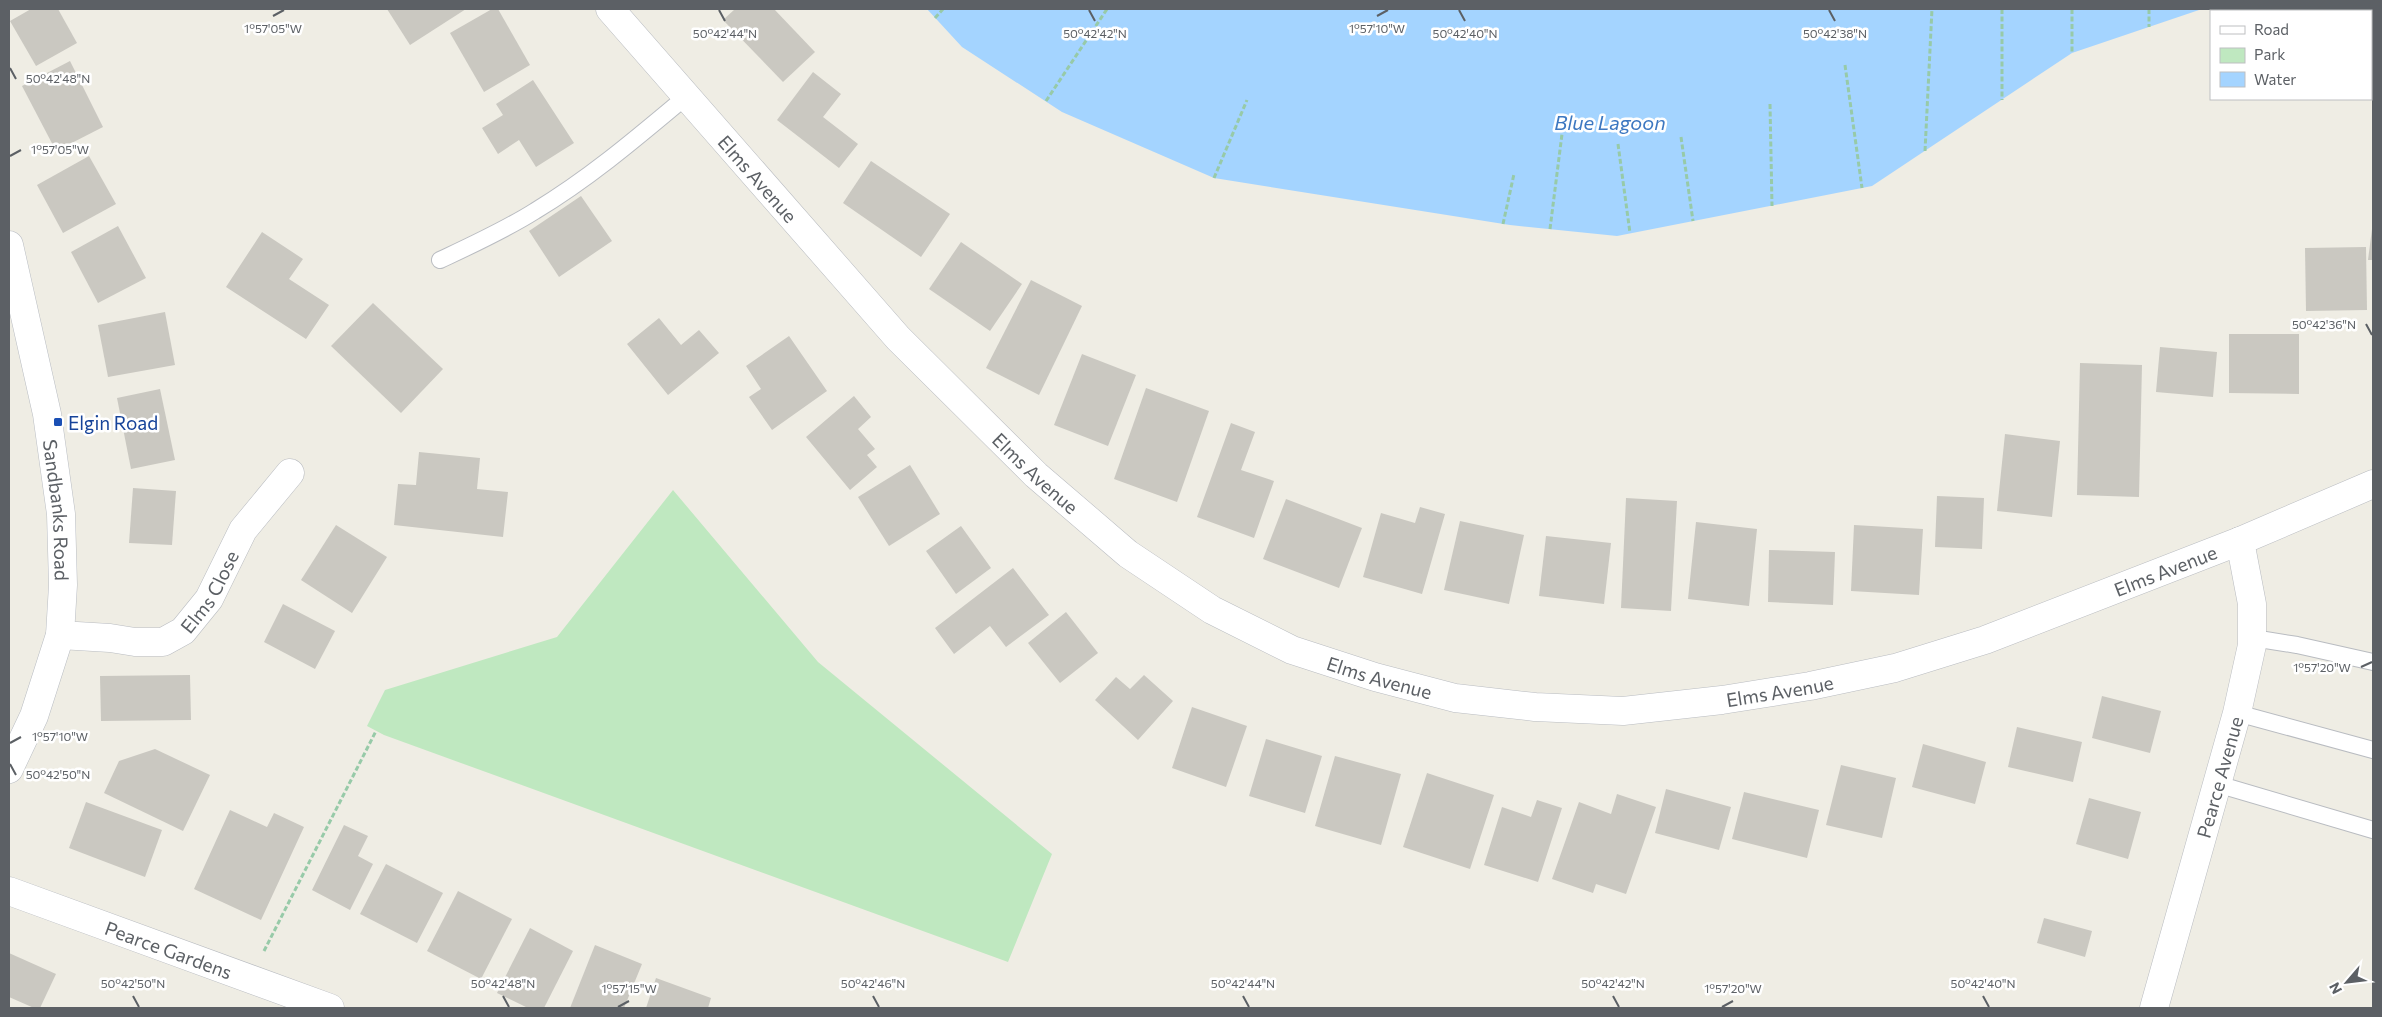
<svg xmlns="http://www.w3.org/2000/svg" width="2382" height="1017" viewBox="0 0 2382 1017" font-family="Commissioner,sans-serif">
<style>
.green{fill:#bfe8c0}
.water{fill:#a4d4ff}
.building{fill:#cac8c1}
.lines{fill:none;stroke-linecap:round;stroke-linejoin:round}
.service-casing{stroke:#b9bcc1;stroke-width:18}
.minor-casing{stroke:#b9bcc1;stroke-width:29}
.secondary-casing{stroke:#b9bdc3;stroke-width:29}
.path{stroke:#97caa8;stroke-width:3;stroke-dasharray:5 2.5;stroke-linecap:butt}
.service{stroke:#fff;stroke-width:16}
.minor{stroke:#fff;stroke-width:28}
.secondary{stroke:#fff;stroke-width:28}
.ticks{fill:none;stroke:#5c6065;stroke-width:2}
.transit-dot{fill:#1a4fb4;stroke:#fff;stroke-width:2}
.labels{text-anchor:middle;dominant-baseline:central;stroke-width:5;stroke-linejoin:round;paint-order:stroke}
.street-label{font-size:19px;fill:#5c6065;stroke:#fff}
.transit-label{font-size:19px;fill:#164399;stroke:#fff;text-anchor:start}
.water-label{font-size:20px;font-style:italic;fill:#3d78c1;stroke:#fff}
.ticks-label{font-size:12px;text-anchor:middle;fill:#5c6065;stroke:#fff;stroke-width:5;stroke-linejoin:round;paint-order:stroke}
</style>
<rect width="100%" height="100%" fill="#efede4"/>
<!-- green -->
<path class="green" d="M673,490L818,662L1052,854L1008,962L384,735L367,726L385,690L557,637Z"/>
<!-- water -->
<path class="water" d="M927,9H2202L2072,53L1872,186L1617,236L1510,225L1214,178L1062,112L962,47Z"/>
<!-- building -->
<g class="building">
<path d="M31,9H58L77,43L36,66L10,21Z"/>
<path d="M387,9H466L410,45Z"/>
<path d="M492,9H498L530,65L484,92L450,33Z"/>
<path d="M735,9H774L815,52L783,82L723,20Z"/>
<path d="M70,61L103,127L56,151L22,86Z"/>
<path d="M813,72L841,94L823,117L858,144L839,168L777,120Z"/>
<path d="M533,80L574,143L536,167L519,140L498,154L482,128L503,115L496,104Z"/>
<path d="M89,156L116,204L63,233L37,185Z"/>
<path d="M871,161L950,214L921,257L843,203Z"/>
<path d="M581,196L612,241L559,277L529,231Z"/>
<path d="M118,226L146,278L98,303L71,252Z"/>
<path d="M2372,229H2373V260H2368Z"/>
<path d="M262,232L303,259L289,279L329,305L306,339L226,287Z"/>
<path d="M961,242L1022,284L990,331L929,289Z"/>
<path d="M2366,247L2367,310L2306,311L2305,248Z"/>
<path d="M1031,280L1082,306L1039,395L986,368Z"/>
<path d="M373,303L443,369L401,413L331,346Z"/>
<path d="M165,312L175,365L108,377L98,325Z"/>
<path d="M659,318L681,345L699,330L719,353L668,395L627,344Z"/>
<path d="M2229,334H2299V394L2229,393Z"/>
<path d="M789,336L827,391L772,430L749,397L761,389L746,366Z"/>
<path d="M2160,347L2217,352L2213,397L2156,392Z"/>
<path d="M1082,354L1136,375L1108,446L1054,425Z"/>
<path d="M2080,363L2142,365L2139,497L2077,495Z"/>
<path d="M1146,388L1209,411L1177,502L1114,479Z"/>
<path d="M160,389L175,460L131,469L117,398Z"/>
<path d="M854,396L871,417L858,429L875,449L867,455L877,467L850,490L806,437Z"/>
<path d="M1231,423L1255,432L1241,470L1274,481L1254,538L1197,517Z"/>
<path d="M2005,434L2060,441L2052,517L1997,511Z"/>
<path d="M419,452L480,458L477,489L508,492L503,537L394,525L398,484L416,485Z"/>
<path d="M910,465L940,514L889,546L858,497Z"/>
<path d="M133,488L176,491L172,545L129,543Z"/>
<path d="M1937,496L1984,498L1982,549L1935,547Z"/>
<path d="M1626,498L1677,501L1671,611L1621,608Z"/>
<path d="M1286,499L1362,528L1339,588L1263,559Z"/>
<path d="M1420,507L1445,514L1422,594L1363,577L1381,513L1415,523Z"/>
<path d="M1460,521L1524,535L1509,604L1444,590Z"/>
<path d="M1696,522L1757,529L1749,606L1688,599Z"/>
<path d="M336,525L387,557L352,613L301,580Z"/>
<path d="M1854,525L1923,529L1919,595L1851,591Z"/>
<path d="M961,526L991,568L956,594L926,551Z"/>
<path d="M1546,536L1611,543L1604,604L1539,596Z"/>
<path d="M1769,550L1835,552L1833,605L1768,602Z"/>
<path d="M1013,568L1049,615L1006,647L990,626L954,654L935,628Z"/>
<path d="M283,604L335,631L315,669L264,642Z"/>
<path d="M1066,612L1098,653L1060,683L1028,643Z"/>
<path d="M190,675L191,720L101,721L100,676Z"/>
<path d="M1144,675L1173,701L1138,740L1095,700L1116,677L1130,689Z"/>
<path d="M2102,696L2161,711L2150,753L2092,738Z"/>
<path d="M1192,707L1247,726L1226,787L1172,768Z"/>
<path d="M2017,727L2082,742L2073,782L2008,767Z"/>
<path d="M1266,739L1322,756L1305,813L1249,796Z"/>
<path d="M1923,744L1986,762L1975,804L1912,787Z"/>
<path d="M155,749L210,775L183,831L104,793L119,761Z"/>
<path d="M1335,756L1401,774L1381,845L1315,826Z"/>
<path d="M1841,765L1896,778L1882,838L1826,825Z"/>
<path d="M1427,773L1494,795L1470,869L1403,847Z"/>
<path d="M1666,789L1731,807L1719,850L1655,833Z"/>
<path d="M1744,792L1819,810L1807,858L1732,839Z"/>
<path d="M1617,794L1656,807L1626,894L1596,884L1593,893L1552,879L1579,802L1611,814Z"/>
<path d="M2089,798L2141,812L2128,859L2076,844Z"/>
<path d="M1537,800L1562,808L1538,882L1484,865L1502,807L1531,817Z"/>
<path d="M86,802L162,830L145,877L69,848Z"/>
<path d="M230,810L267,827L274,813L304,827L261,920L194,889Z"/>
<path d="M344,825L368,836L358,856L373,864L350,910L312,890Z"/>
<path d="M386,864L443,893L417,943L360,914Z"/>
<path d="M458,891L512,919L481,979L427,951Z"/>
<path d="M2044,918L2092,931L2085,957L2037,943Z"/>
<path d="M530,928L573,951L544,1008H528L497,993Z"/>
<path d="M595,945L642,964L624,1008H570Z"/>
<path d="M9,953L56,974L40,1008H34L9,997Z"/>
<path d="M656,978L711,998L708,1008H646Z"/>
</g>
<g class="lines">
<!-- service casing -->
<g class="service-casing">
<g id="service">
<path d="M440,260C472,245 505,230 535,211C590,178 639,136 688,95"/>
<path d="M2253,638L2297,645L2373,662"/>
<path d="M2237,713L2373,750"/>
<path d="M2217,784L2373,830"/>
</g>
</g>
<!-- minor casing -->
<g class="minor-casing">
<g id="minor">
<path id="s1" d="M610,9L898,338L1036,475L1128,554L1212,610L1292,650L1375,677L1455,698L1535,707L1623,711L1722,700L1810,686L1895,668L1985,640L2240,541L2373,484"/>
<path id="s2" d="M60,635L110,638L135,642H163L183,631L209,599L243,530L290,473"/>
<path id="s3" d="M9,891L330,1008"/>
<path id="s4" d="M2154,1008L2237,713L2252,645V604L2240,541"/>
</g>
</g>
<!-- secondary casing -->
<g class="secondary-casing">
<g id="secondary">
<path id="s5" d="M9,245L47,414L61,514L63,585L60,635L34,716L9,769"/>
</g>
</g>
<!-- path -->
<g class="path">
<path d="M2002,9V100"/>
<path d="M2072,9V53"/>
<path d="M2149,9V27"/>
<path d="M935,18L943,9"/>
<path d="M1845,65L1862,188"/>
<path d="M1046,101L1107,9"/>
<path d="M1770,104L1772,206"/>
<path d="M1681,137L1693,221"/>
<path d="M1618,144L1630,233"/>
<path d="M1925,151L1932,9"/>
<path d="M1214,178L1247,100"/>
<path d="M1503,224L1514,174"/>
<path d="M1550,229L1562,134"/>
<path d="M264,951L376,731"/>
</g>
<!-- service -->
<use href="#service" class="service"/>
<!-- minor -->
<use href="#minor" class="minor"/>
<!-- secondary -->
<use href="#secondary" class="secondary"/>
</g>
<!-- ticks -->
<path class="ticks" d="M719,10L725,21M1089,10L1095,21M1459,10L1465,21M1829,10L1835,21M273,16L284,10M1377,16L1388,10M10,68L16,79M10,156L21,150M2366,324L2372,335M2361,667L2372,662M10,743L21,737M10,764L16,775M133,996L139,1007M503,996L509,1007M873,996L879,1007M1243,996L1249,1007M1613,996L1619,1007M1983,996L1989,1007M618,1007L629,1001M1722,1007L1733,1001"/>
<!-- markers -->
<rect class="transit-dot" x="53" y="417" width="10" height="10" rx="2.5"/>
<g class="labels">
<!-- street labels -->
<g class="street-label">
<text stroke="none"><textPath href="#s1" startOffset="225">Elms Avenue</textPath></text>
<text stroke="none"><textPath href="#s1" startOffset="630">Elms Avenue</textPath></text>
<text stroke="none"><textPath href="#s5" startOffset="270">Sandbanks Road</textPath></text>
<text stroke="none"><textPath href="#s1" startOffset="1845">Elms Avenue</textPath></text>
<text stroke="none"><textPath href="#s2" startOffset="174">Elms Close</textPath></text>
<text stroke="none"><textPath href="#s1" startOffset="1035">Elms Avenue</textPath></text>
<text stroke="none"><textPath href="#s1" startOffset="1440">Elms Avenue</textPath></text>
<text stroke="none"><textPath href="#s4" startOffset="240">Pearce Avenue</textPath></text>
<text stroke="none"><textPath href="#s3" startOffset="170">Pearce Gardens</textPath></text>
</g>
<!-- transit labels -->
<g class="transit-label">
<text x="68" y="422">Elgin Road</text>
</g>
<!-- water labels -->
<g class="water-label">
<text x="1610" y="122">Blue Lagoon</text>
</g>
</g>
<g class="ticks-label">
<text x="273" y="33">1°57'05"W</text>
<text x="1377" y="33">1°57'10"W</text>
<text x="725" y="38">50°42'44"N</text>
<text x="1095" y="38">50°42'42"N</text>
<text x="1465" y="38">50°42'40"N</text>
<text x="1835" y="38">50°42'38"N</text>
<text x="58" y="83">50°42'48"N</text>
<text x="60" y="154">1°57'05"W</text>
<text x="2324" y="329">50°42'36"N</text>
<text x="2322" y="672">1°57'20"W</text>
<text x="60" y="741">1°57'10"W</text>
<text x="58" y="779">50°42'50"N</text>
<text x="133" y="988">50°42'50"N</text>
<text x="503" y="988">50°42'48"N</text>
<text x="873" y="988">50°42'46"N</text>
<text x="1243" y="988">50°42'44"N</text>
<text x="1613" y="988">50°42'42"N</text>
<text x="1983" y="988">50°42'40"N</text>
<text x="629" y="993">1°57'15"W</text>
<text x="1733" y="993">1°57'20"W</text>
</g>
<!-- border -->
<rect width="2382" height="1017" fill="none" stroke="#5c6065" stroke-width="20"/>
<!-- legend -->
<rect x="2210" y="10" width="162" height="90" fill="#ffffff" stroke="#bebfc1"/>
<rect x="2220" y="26" width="25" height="8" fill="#ffffff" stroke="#bebfc1"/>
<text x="2254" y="35" font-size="15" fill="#5c6065">Road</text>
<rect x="2220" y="48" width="25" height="15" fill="#bfe8c0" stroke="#bebfc1"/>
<text x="2254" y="60" font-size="15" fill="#5c6065">Park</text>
<rect x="2220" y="72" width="25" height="15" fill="#a4d4ff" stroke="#bebfc1"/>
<text x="2254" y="85" font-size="15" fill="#5c6065">Water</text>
<!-- north arrow -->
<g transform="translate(2347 982) rotate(242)" stroke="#ffffff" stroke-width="4" paint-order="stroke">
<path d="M0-4L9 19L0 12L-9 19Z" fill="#5c6065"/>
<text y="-8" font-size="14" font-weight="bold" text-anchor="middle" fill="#5c6065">N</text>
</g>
</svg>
